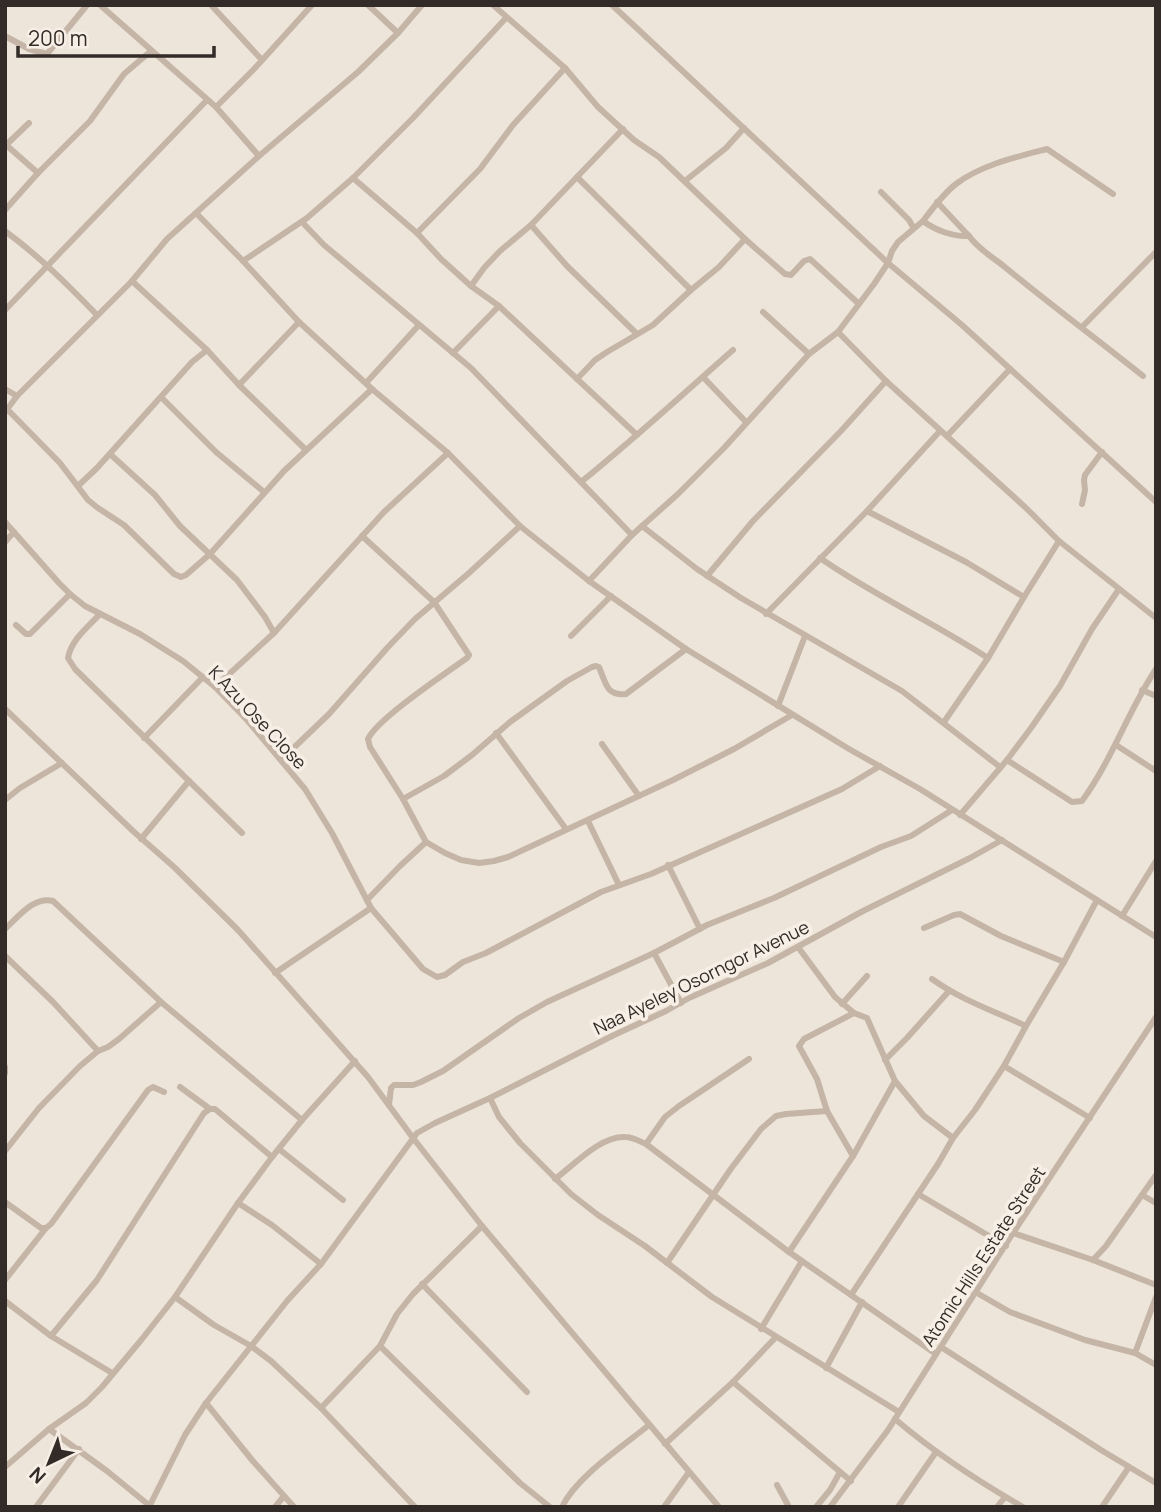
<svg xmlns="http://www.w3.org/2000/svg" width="1161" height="1512" viewBox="0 0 1161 1512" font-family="Manrope,sans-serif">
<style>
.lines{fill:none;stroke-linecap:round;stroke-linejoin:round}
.minor{stroke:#c5b5a7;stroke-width:6}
.labels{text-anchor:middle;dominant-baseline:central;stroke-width:7;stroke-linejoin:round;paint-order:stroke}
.street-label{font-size:18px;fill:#322b27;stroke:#f7efe6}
</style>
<rect width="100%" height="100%" fill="#eee5da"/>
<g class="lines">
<!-- minor -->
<g class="minor">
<path d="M100,5L216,107L259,156"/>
<path d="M211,5L262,60"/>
<path d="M368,5L398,33"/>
<path d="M493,5L565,68L598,107L634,140L659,157L745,239L785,274L791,275L804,261L810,259L858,303"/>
<path d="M612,5L888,263L962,325L1156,502"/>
<path d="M5,36L29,49L47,54L87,5"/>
<path d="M216,107L255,68L312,5"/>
<path d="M5,144L38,173"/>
<path d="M6,145L29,123"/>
<path d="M577,177L691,290"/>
<path d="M353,178L417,233L441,259L471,286L499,306L637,435"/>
<path d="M685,181L726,148L744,128"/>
<path d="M881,192L909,220L913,227"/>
<path d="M937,202L969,236"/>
<path d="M5,210L38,173L90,121L124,74L151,51"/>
<path d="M196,213L243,261L299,322L372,389L448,453L520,526L589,581L686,649L849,749L920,789L1156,937"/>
<path d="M923,221C933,208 943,194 956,184C981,165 1016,157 1047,149L1113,194"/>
<path d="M302,222L324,245L471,368L632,535"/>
<path d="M531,225L567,266L637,334"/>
<path d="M5,231C39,256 68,285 97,315"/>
<path d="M417,233L480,169L513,125L565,68"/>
<path d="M243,261L307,218L353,178L413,118L506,18"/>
<path d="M132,281L207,350L239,385L306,450"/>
<path d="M471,286L484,268L500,251L531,225L623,129"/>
<path d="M5,310L207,100"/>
<path d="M763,312L809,354"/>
<path d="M1082,327L1156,252"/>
<path d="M838,332L886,381L1025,507L1059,541L1156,618"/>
<path d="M453,353L499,306"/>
<path d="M704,378L746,422"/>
<path d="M577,379L595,360L607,352L653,325L691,290L719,267L745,239"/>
<path d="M366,383L419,325"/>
<path d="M239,385L299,322"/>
<path d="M5,389L17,396"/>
<path d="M161,397L216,452L264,492"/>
<path d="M7,409L60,463L88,500L98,508L124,525L174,574L181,577L186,575L210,554L284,471L372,389"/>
<path d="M5,412L17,396L132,281L167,239L259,156L358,72L398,33L422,5"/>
<path d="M947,436L1010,369"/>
<path d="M110,454L155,495L180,526L237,580L265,617L274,633"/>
<path d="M581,482C633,440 683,394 733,350"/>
<path d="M78,486L97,468L192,362L207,350"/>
<path d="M1082,504L1085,490L1084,480L1085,475L1102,452"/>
<path d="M867,511L966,562L1024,597"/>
<path d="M5,522L59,583L70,594L85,606L140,634L183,661L215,687L247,720L305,789L332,833L371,908L423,969L437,977L445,975L463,962L486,953L601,892L651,874L842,789L880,766"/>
<path d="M642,526L697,569L741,598L902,691L1000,767"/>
<path d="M362,536L434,602L469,655L467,658C446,673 377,719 368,739L370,747L403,799L426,842L445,853L461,860L479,863L494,861L508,857L673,780L734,749L792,715"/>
<path d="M5,542L14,532"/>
<path d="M820,558C873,595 933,622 988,658"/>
<path d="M707,576L753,521L841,431L886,381"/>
<path d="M589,581L632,535L678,494L724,448L809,354L838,332L874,284L888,263L892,251L898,242L923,221C935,230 953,237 969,236C979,250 993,257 1006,268C1051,305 1098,340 1143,376"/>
<path d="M100,614C88,627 71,640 68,658L75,669L242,833"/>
<path d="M766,614L867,511L940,431"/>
<path d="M16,625L26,634H30L70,594"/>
<path d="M571,636L611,596"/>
<path d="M215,687L274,633L384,512L448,453"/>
<path d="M1142,690L1156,696"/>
<path d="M778,706L805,636"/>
<path d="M5,709L133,831L174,867L238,930L368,1077L413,1138L482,1226L719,1507"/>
<path d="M944,722L988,658L1024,597L1059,541"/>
<path d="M496,733L566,829"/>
<path d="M144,738L203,677"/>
<path d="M602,744L639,796"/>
<path d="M1116,745L1156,771"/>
<path d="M281,760L329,714L388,647L415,619L469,573L520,526"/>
<path d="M1007,760L1072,802L1082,801C1112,760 1128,711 1156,669"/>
<path d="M403,799L444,776L472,755L510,722L567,681L592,667L596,666L599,667C606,683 606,696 626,694L686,649"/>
<path d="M5,800L20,788L62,763"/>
<path d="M960,815L1007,760L1031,728L1060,686L1092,629L1119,589"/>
<path d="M588,821L619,885"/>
<path d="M141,839L189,781"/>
<path d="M668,865L700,929"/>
<path d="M367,900L400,866L426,842"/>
<path d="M1122,916L1156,861"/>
<path d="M924,928L954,915L960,914L1001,936L1064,962"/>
<path d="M5,929C19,916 34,896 53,901L161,1002L302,1120"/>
<path d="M798,947L835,997L854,1013L867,1018L895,1081L924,1116L953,1138"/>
<path d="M654,953L681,1003"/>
<path d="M5,956L53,1002L98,1051"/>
<path d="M275,973L371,908"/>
<path d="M932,979C961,1000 994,1011 1026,1026"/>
<path d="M842,1004L867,976"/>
<path d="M885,1060L907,1038L949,991"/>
<path d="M1004,1066L1090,1118"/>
<path d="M5,1067V1073"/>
<path d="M180,1087L210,1109"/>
<path d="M490,1098L499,1117L520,1143L571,1194L598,1215L645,1246L712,1297L899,1412"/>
<path d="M389,1105L391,1088L394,1085H413L421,1082L443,1071L519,1018L547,1002L654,953L707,925L774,898L881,847L911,836L952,810"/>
<path d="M646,1144L665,1117L679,1106L749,1059"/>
<path d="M279,1149L343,1200"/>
<path d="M5,1151L39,1108L80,1066L98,1051L108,1047L119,1039L161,1002"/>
<path d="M853,1156L827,1111L817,1079L799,1046L804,1039L854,1013"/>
<path d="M555,1179C574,1165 600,1136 625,1137C633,1137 639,1141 646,1144L789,1252L936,1354"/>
<path d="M918,1194L1006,1246"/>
<path d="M1142,1195L1156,1203"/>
<path d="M5,1202L41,1228H46L51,1224L148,1090L153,1087L164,1092"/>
<path d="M238,1203L272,1225L321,1264"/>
<path d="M1013,1233L1093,1260L1156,1285"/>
<path d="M789,1252L853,1156L895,1081"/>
<path d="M1093,1260L1106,1246L1156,1175"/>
<path d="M667,1263L730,1170L761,1129L776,1116L786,1114L827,1111"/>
<path d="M5,1280L46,1228"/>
<path d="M422,1284L527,1392"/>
<path d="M977,1293L1010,1312L1085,1340L1135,1353L1156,1365"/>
<path d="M851,1295L938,1164L953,1138L975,1110L1004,1066L1026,1026L1064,962L1097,900"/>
<path d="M175,1297L214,1325L251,1346L271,1361L321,1408L415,1507"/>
<path d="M5,1301L51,1336L112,1373"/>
<path d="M761,1329L802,1261"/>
<path d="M51,1336L97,1280L204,1113L210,1109H215L272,1157"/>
<path d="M380,1346L520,1483L550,1507"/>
<path d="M941,1347L1101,1450L1156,1483"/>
<path d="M1135,1353L1156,1297"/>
<path d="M826,1368L862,1302"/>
<path d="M733,1382L851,1481"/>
<path d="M206,1403L252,1460L294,1507"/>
<path d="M321,1408L380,1346L397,1314L413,1294L482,1226"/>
<path d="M895,1419C936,1454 976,1480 1023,1507"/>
<path d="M49,1429L107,1471L150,1506"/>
<path d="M665,1444L733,1382L776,1337"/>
<path d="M5,1467L49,1429L86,1403L102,1387L142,1339L175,1297L238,1203L272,1157L302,1120L355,1061"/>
<path d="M777,1485L789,1507"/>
<path d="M36,1507L79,1449"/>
<path d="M149,1507L185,1435L206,1403L287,1301L321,1264L417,1133L435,1123L490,1098L612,1036L666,1011L689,998L768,963L863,911L970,858L1002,840"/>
<path d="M275,1507L284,1496"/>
<path d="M562,1507C576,1477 622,1447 649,1425"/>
<path d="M664,1507L689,1472"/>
<path d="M816,1507L830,1490L840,1472"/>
<path d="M830,1507L888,1430L1013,1233L1156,1017"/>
<path d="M898,1507L936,1452"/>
<path d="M997,1507L1005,1497"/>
<path d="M1102,1507L1129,1467"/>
</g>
</g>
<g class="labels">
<!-- street labels -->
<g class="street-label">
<text transform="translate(258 717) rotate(47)">K Azu Ose Close</text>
<text transform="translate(701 977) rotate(-26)">Naa Ayeley Osorngor Avenue</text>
<text transform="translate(983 1256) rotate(-57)">Atomic Hills Estate Street</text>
</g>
</g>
<!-- border -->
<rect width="1161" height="1512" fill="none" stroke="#322b27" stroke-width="14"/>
<!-- north arrow -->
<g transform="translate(49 1463) rotate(223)" stroke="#f7efe6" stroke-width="5" paint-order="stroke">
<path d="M0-5L12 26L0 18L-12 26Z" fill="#322b27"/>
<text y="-10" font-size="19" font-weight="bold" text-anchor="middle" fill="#322b27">N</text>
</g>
<!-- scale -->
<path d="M18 46v10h196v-10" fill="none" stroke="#322b27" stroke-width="3.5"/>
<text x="28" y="46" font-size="21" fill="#322b27" stroke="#f7efe6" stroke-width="5" paint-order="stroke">200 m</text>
</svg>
